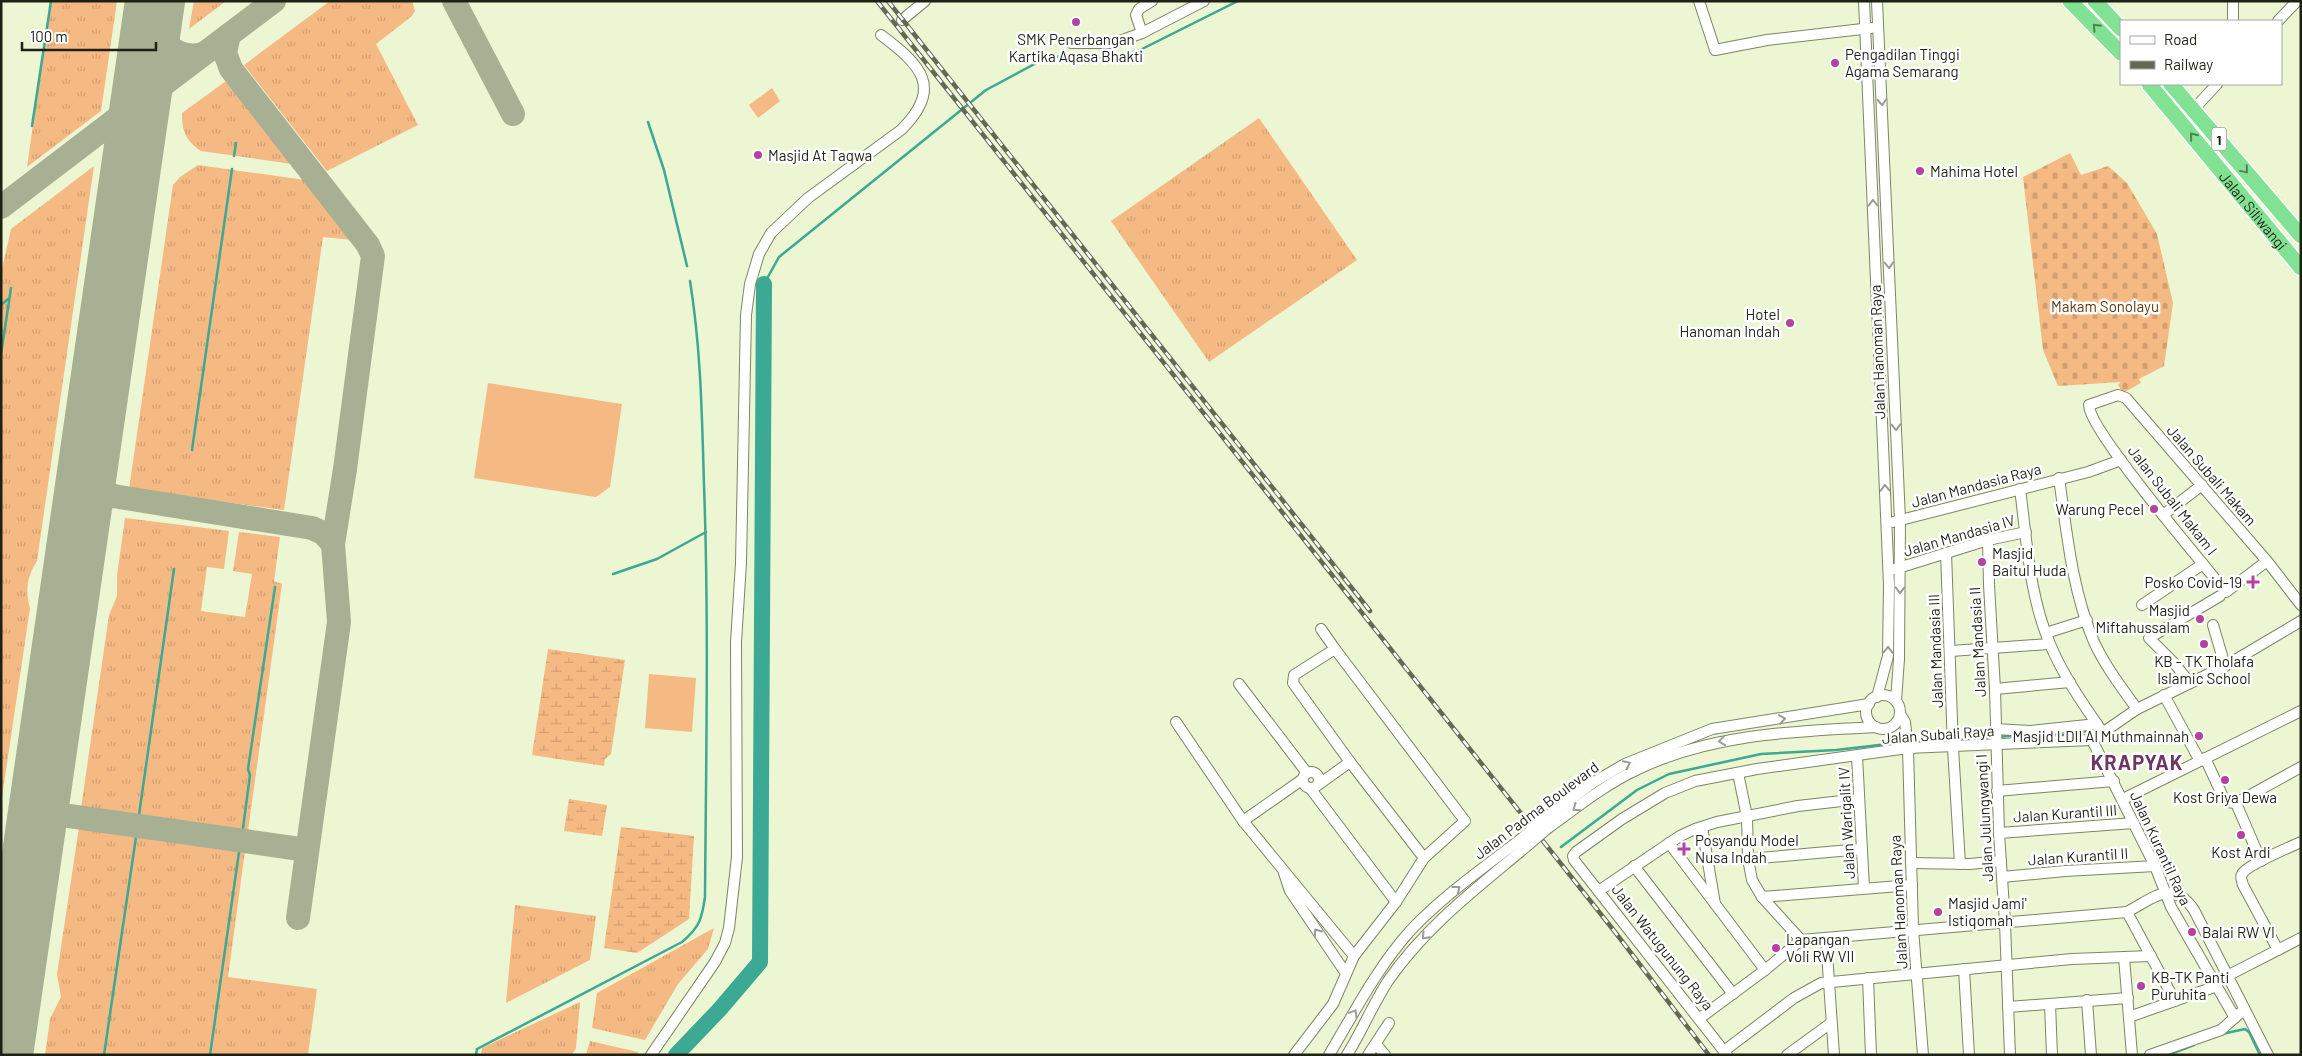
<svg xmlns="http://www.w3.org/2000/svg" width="2302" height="1056" viewBox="0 0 2302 1056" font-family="Barlow,sans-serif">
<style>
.grass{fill:url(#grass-tufts)}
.wetland{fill:url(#wetland-marsh)}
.cemetery{fill:url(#cemetery-stones)}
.pitch{fill:#f5b984}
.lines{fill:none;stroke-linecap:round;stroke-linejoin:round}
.stream{stroke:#3ba993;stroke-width:2.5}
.river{stroke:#3ba993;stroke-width:16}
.taxiway{stroke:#a8b093;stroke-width:24}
.runway{stroke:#a8b093;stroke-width:60}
.minor-casing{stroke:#7d8565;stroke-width:12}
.highway-casing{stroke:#fff;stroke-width:18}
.minor{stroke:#fff;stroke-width:10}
.highway{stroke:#81e293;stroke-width:15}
.rail-casing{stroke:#646954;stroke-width:4.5}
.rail{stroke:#fff;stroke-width:2.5;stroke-dasharray:8;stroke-linecap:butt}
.minor-bridge-casing{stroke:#7d8565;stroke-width:12;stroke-linecap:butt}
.minor-bridge{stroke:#fff;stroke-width:10}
.oneway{stroke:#508254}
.oneway2{stroke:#9a9b95}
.poi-dot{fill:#b3439f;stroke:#fff;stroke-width:2}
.labels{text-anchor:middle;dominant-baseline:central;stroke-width:5;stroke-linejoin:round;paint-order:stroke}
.shield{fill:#fff;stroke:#62645a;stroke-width:1}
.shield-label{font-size:14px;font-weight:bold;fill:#1e2114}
.poi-label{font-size:15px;fill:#1e2114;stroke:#fff;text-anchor:start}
.street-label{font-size:15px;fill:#1e2114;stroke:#fff}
.park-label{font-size:15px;fill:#63390e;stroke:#fff}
.district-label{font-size:20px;font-weight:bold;letter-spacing:1px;fill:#6e3663;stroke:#fff}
</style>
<defs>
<pattern id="grass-tufts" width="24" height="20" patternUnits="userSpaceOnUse" patternTransform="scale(1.25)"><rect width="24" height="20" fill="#f5b984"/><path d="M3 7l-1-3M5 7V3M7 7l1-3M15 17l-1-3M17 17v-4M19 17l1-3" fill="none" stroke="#d29f71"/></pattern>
<pattern id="wetland-marsh" width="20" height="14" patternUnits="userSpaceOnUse" patternTransform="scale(1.25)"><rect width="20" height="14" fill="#f5b984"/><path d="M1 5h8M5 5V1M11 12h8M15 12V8" fill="none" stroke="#d29f71"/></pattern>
<pattern id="cemetery-stones" width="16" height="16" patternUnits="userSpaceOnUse" patternTransform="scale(1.25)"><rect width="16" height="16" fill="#f5b984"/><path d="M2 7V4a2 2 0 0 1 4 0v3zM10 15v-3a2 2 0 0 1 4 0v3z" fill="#d29f71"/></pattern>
</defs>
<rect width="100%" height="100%" fill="#ecf6d2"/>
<!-- grass -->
<g class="grass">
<path d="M51,1H117L101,111L27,167Z"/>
<path d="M194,1H226L189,29Z"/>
<path d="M330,1H412L415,11L412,16L376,44L418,125L327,171L244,65Z"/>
<path d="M226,81L292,164L201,151C186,141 182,132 182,113Z"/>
<path d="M1259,118L1357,260L1209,362L1111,221Z"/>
<path d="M198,165L305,180L352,240L323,237L284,510L129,489L173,185L180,177Z"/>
<path d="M94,166L37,561C27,577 25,590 30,608L1,804V273L11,229Z"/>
<path d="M125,518L229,531L224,569L207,567L201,611L245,617L252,574L233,571L239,532L280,537L274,581L282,584L248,831L81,808L109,615L117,596V575Z"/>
<path d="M79,827L245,851L228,977L317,989L308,1055H45L50,1019L61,997L57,974Z"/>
<path d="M515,905L596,916L590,960L506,1003Z"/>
<path d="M714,928L708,949L678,984L645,1040L592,1028L597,993Z"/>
<path d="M580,1002L576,1048L572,1055H481L482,1048Z"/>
<path d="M590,1041L638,1052L637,1055H586Z"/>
</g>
<!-- wetland -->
<g class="wetland">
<path d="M548,649L625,660L611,754L605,759L604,766L532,755Z"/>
<path d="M569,799L607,805L602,836L564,831Z"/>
<path d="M621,827L694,836L689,919L637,953L604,948Z"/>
</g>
<!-- cemetery -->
<path class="cemetery" d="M2070,153L2081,175L2108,166L2127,183L2157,234L2173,303L2164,366L2139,379L2141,383L2123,393L2118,385L2121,382L2058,386L2043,350L2023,177Z"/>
<!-- pitch -->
<g class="pitch">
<path d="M772,88L780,101L758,118L749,105Z"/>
<path d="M488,383L622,404L610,487L596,497L474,478Z"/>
<path d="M649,674L696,678L692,732L645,728Z"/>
</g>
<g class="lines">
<!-- stream -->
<g class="stream">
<path d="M648,122L664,170L687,266"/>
<path d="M32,126L51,1"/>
<path d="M234,156L236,143"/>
<path d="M764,284L779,257L986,90L1042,60L1061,56L1103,58L1138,51L1238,1"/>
<path d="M1,305L8,299"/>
<path d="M1,354L11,288"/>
<path d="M192,450L232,169"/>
<path d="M613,574L657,559L706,532"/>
<path d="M2038,735H2075L2088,730"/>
<path d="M1998,737L2017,735"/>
<path d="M1955,740L1992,737"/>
<path d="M1911,742L1950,740"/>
<path d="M139,815L174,569"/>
<path d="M243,828L250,775L248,769L275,587"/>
<path d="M1561,847L1637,790L1669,774L1761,754L1836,750L1905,742"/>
<path d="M2222,1034L2245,1029L2249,1032L2260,1055"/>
<path d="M104,1055L136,837"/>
<path d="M210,1055L239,852"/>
<path d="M476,1055L477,1049L682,942C700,927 702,918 705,897C706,759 709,622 704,485C702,417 701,349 690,281"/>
<path d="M2168,1055L2194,1045"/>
</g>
<!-- river -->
<path class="river" d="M676,1055L720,1009L760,962L764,284"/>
<!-- taxiway -->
<g class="taxiway">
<path d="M454,1L513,114"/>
<path d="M153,16C157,41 177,61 203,54"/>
<path d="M229,35L225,53L231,69L368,245L373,256L345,469L333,544L339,622L298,918"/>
<path d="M137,127L150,101L164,84L274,1"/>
<path d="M1,207L140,101"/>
<path d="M88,470L94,485L107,495L312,528L323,533L333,544"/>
<path d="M80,521C88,504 95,498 114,496"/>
<path d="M42,784C44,799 48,808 62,815L307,850"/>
<path d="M35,836C41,824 48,816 62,815"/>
<path d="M1,1048L5,1039"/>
</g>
<!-- runway -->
<path class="runway" d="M3,1055L155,1"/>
<!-- minor casing -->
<g class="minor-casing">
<g id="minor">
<path d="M1699,1L1715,50L1767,40L1871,28"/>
<path d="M1864,1L1889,585L1888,656L1877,697"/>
<path d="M1877,1L1900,520L1899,659L1896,701"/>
<path d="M902,20L925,1"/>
<path d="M2233,21V1"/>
<path d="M2278,21L2297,1"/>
<path d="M1142,33L1136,15L1139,9L1152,1"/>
<path d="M1071,43H1114L1142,33L1204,1"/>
<path d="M2194,109L2217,84"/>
<path d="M2059,478C2067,534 2072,590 2094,642C2105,666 2122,688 2137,709"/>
<path d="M2020,489C2027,541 2029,595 2050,644C2063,676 2084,705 2103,733"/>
<path d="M2163,515L2202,485"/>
<path d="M1893,522L2088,472L2121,460"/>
<path d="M1988,540L1989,585L1995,689L1999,833L2005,923L2010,1055"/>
<path d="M1946,553L1953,748L1960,864"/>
<path d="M2267,561L2226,592C2205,566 2088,429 2089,405L2118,395L2126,398L2267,561L2301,605"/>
<path d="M1895,569L1988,540L2026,532"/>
<path d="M2142,605L2203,564"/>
<path d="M2213,625L2225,666"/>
<path d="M1321,629L1335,649"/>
<path d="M2046,633L2087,620"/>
<path d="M1951,651L2049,644"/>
<path d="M2190,683L2174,663L2149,638L2220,596"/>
<path d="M1239,684L1307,773"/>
<path d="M1995,689L2070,682"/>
<path d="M2164,695L2200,761"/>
<circle cx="1883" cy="712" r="17"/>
<path d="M1900,714L1905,722L1908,748L1913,929L1923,1055"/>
<path d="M1176,722L1243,821L1354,956"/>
<path d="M1995,729L2030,731L2097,724"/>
<path d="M2092,740L2155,866L2171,907L2235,1018"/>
<path d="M1857,756L1864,888"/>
<path d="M2205,758L2224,799L2227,802L2236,803"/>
<circle cx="1311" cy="780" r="8"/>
<path d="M1738,773L1747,817L1748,859L1752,880L1762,897L1801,940L2127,912C2154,898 2172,878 2194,910L2268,1055"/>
<path d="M1318,785L1350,762"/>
<path d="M1310,788L1396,902"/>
<path d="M1997,791L2114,781"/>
<path d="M2123,799L2301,711"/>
<path d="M2236,803L2301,767"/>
<path d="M2236,803L2261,861"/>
<path d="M1543,820L1594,782L1625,764L1712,729L1869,704"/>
<path d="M1243,821L1303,779"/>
<path d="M1702,827L1715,904"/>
<path d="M1548,828C1576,808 1603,786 1634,771C1708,734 1794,731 1876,727"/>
<path d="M1999,833L2134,823"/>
<path d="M1669,843L1765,970"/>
<path d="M1748,859L1862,849"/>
<path d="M1911,863L1970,864L2001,861"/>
<path d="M1634,866L1733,994"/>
<path d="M1284,873L1290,891L1345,972"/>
<path d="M2002,877L2065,871L2155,866"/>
<path d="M1600,890L1680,836L1695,829L1717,822L1798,806L1859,799"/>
<path d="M1762,897L1912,885"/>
<path d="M2127,912L2175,1001"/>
<path d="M1826,938L1834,1055"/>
<path d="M2278,950L2243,885C2242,881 2240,877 2242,874C2247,865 2290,847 2301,842"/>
<path d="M2124,957L2132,1055"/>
<path d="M1964,969L1969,1055"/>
<path d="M2227,976L2301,938"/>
<path d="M1868,978L1871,1055"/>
<path d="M2087,1000L2091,1055"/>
<path d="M2050,1004L2052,1055"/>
<path d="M2008,1007L2128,998"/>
<path d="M2129,1017L2217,986"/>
<path d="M1700,1018L1765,970L1801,940"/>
<path d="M1376,1044L1385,1055"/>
<path d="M1724,1051L1794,998L1821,983L2072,959L2151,956"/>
<path d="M651,1055L715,962L725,943L729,928L737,857L736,642L741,563L746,315L750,284L759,254L771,233L808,198L901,130C944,88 921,65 881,35"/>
<path d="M1294,1055L1333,1004L1354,956L1396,902L1424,858L1465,821L1335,649L1294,675L1293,683L1350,762L1424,858"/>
<path d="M1329,1055C1354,1013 1377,968 1410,931C1443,896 1483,868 1521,839"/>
<path d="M1347,1055C1362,1031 1373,1004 1388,981C1425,927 1477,888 1527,846"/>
<path d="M1368,1055L1389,1023"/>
<path d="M1727,1055L1574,860L1573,856L1576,852L1622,819L1665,793L1695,781L1757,769L1908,748L2092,740L2137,709L2225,666L2301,621"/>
<path d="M1787,1055L1831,1023"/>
<path d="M2150,1055L2221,1030L2240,1013"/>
</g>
</g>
<!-- highway casing -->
<g class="highway-casing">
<g id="highway">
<path d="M2070,1L2121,53"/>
<path d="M2095,1L2121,29"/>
<path id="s1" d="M2149,84L2301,268"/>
<path d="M2171,84L2301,236"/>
</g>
</g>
<!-- minor -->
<use href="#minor" class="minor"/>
<!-- highway -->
<use href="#highway" class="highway"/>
<!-- rail casing -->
<g class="rail-casing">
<g id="rail">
<path d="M877,1L1615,932L1709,1055"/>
<path d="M888,1L1370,611"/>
</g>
</g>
<!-- rail -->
<use href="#rail" class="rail"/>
<!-- minor-bridge casing -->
<g class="minor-bridge-casing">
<g id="minor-bridge">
<path d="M1521,839L1543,820"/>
<path d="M1527,846L1548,828"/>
</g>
</g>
<!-- minor-bridge -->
<use href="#minor-bridge" class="minor-bridge"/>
</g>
<!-- one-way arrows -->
<defs><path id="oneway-chevron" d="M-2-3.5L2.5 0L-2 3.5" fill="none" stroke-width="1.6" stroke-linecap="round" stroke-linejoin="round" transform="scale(1.25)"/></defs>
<g class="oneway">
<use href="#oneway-chevron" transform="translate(2096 27) rotate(-133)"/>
<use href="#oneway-chevron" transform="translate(2193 136) rotate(-129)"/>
<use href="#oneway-chevron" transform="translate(2245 170) rotate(50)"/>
</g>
<g class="oneway2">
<use href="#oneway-chevron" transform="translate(1882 102) rotate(87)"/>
<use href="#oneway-chevron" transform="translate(1873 203) rotate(-92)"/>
<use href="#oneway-chevron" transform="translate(1889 265) rotate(88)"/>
<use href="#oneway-chevron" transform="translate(1896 427) rotate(88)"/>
<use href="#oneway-chevron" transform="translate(1885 488) rotate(-92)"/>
<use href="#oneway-chevron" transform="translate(1900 590) rotate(91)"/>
<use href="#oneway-chevron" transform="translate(1888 650) rotate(-88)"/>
<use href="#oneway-chevron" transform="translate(1782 719) rotate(-8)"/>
<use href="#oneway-chevron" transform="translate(1722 741) rotate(173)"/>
<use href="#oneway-chevron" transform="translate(1627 764) rotate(-26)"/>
<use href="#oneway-chevron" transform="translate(1576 808) rotate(145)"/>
<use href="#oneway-chevron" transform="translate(1457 889) rotate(-38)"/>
<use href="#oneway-chevron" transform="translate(1317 932) rotate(-125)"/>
<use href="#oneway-chevron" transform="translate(1425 936) rotate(134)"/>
<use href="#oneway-chevron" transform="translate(1354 1013) rotate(-59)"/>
</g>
<!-- markers -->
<g class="poi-dot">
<circle cx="1076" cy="22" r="5"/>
<circle cx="1835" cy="63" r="5"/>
<circle cx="758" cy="155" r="5"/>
<circle cx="1920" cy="171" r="5"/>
<circle cx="1790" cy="323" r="5"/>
<circle cx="2154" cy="509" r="5"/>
<circle cx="1982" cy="562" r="5"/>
<path d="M2250.5 574.5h5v5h5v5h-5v5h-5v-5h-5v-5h5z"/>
<circle cx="2200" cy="619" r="5"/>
<circle cx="2204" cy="644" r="5"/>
<circle cx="2199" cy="736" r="5"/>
<circle cx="2225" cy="780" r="5"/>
<circle cx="2241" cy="835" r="5"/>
<path d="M1681.5 841.5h5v5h5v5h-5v5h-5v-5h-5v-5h5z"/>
<circle cx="1938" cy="912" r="5"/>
<circle cx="2192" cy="932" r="5"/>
<circle cx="1776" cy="948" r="5"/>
<circle cx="2141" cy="986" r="5"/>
</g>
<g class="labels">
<!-- shield labels -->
<rect class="shield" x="2211.5" y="127.5" width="15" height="23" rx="4"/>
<g class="shield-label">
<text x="2219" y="139">1</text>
</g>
<!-- poi labels -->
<g class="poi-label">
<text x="1076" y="39" text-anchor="middle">SMK Penerbangan<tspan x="1076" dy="17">Kartika Aqasa Bhakti</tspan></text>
<text x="1845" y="54">Pengadilan Tinggi<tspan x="1845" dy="17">Agama Semarang</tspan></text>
<text x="768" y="155">Masjid At Taqwa</text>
<text x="1930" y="171">Mahima Hotel</text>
<text x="1780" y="314" text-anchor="end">Hotel<tspan x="1780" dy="17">Hanoman Indah</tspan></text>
<text x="2144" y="509" text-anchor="end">Warung Pecel</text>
<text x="1992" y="553">Masjid<tspan x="1992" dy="17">Baitul Huda</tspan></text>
<text x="2242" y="582" text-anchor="end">Posko Covid-19</text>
<text x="2190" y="610" text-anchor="end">Masjid<tspan x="2190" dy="17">Miftahussalam</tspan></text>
<text x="2204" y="661" text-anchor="middle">KB - TK Tholafa<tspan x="2204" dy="17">Islamic School</tspan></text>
<text x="2189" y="736" text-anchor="end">Masjid LDII Al Muthmainnah</text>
<text x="2225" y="797" text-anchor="middle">Kost Griya Dewa</text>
<text x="1695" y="840">Posyandu Model<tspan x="1695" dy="17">Nusa Indah</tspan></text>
<text x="2241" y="852" text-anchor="middle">Kost Ardi</text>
<text x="1948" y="903">Masjid Jami'<tspan x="1948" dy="17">Istiqomah</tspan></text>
<text x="2202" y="932">Balai RW VI</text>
<text x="1786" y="939">Lapangan<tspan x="1786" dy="17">Voli RW VII</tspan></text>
<text x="2151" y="977">KB-TK Panti<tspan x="2151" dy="17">Puruhita</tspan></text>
</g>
<!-- street labels -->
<g class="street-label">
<text stroke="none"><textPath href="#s1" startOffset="164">Jalan Siliwangi</textPath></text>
<text transform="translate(1877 352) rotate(-92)">Jalan Hanoman Raya</text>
<text transform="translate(2212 475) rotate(49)">Jalan Subali Makam</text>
<text transform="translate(1976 485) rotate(-15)">Jalan Mandasia Raya</text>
<text transform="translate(2173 500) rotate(52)">Jalan Subali Makam I</text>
<text transform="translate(1959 535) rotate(-16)">Jalan Mandasia IV</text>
<text transform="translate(1977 642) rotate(-93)">Jalan Mandasia II</text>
<text transform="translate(1935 651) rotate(-92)">Jalan Mandasia III</text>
<text transform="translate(1938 734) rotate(-4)">Jalan Subali Raya</text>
<text transform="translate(1536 810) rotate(-37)">Jalan Padma Boulevard</text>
<text transform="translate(2065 813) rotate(-4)">Jalan Kurantil III</text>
<text transform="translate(1984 818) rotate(-93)">Jalan Julungwangi I</text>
<text transform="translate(1846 823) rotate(-93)">Jalan Warigalit IV</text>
<text transform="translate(2161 848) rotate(65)">Jalan Kurantil Raya</text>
<text transform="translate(2078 856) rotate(-4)">Jalan Kurantil II</text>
<text transform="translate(1898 902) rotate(-93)">Jalan Hanoman Raya</text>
<text transform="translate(1663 947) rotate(52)">Jalan Watugunung Raya</text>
</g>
<!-- park labels -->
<g class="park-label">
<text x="2105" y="306">Makam Sonolayu</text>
</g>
<!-- district labels -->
<g class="district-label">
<text x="2137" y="762">KRAPYAK</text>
</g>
</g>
<!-- border -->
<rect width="2302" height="1056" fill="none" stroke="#1e2114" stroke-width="5"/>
<!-- legend -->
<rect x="2120" y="20" width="162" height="65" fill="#ffffff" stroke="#a5a6a1"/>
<rect x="2130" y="36" width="25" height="8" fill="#ffffff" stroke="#a5a6a1"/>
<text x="2164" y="45" font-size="15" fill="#1e2114">Road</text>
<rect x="2130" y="61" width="25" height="8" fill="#646954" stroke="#a5a6a1"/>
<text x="2164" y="70" font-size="15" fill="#1e2114">Railway</text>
<!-- scale -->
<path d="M22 42v8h134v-8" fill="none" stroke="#1e2114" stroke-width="2.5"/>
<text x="30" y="42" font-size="15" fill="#1e2114" stroke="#ffffff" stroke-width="4" paint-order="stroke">100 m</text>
</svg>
